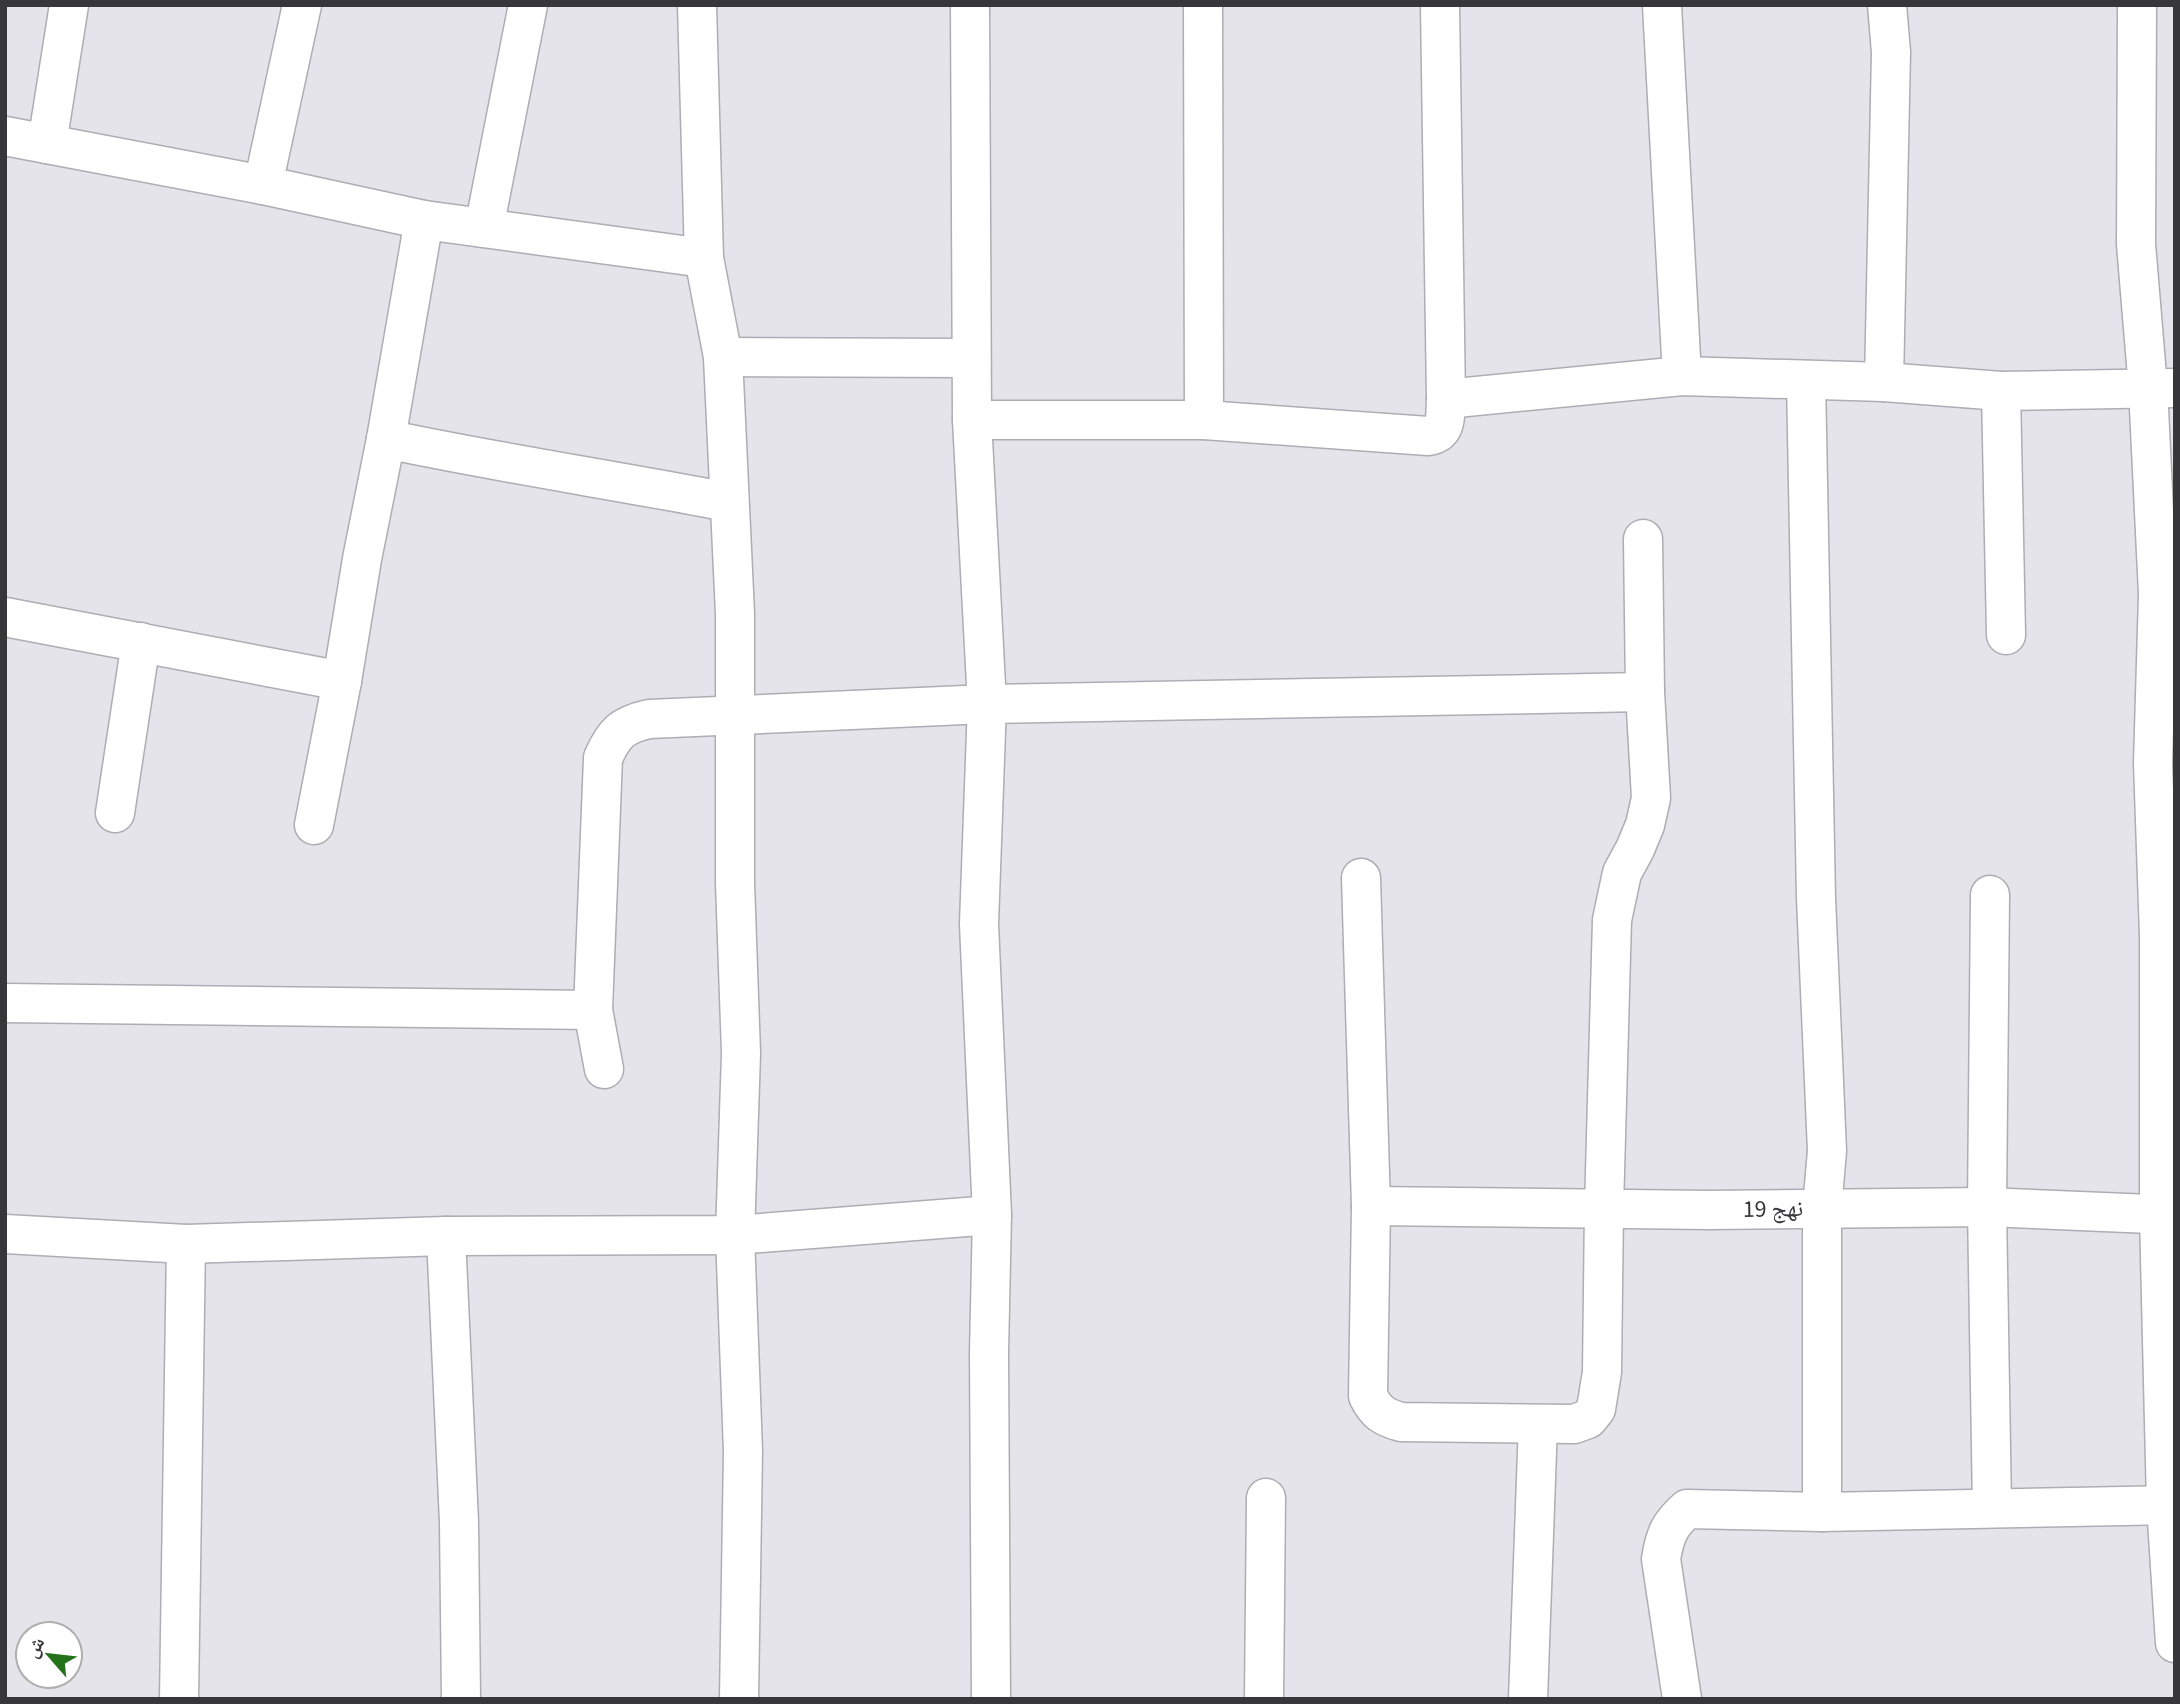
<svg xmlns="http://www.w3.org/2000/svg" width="2180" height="1704" viewBox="0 0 2180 1704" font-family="'Source Sans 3','Noto Naskh Arabic',sans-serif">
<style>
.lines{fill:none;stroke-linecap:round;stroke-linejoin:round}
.minor-casing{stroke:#adaeb3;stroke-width:41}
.minor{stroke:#fff;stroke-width:38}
.labels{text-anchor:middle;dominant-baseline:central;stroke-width:7;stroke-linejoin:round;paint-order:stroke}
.street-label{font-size:24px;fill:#37373a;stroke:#fff}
</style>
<rect width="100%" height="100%" fill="#e4e4ea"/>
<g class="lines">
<!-- minor casing -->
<g class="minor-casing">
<g id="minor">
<path d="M697,5L704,258L723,357L735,614V883L741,1053L735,1235L743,1451L739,1699"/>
<path d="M970,5L972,420L987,704L979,924L992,1215L989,1353L991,1699"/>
<path d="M1203,5L1204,420"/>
<path d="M1662,5L1682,376"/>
<path d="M2137,5L2136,244L2148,388L2158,594L2153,763L2159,936V1216L2166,1505L2175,1643"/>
<path d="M5,136L263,185L424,220L704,258"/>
<path d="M47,144L69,5"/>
<path d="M263,185L302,5"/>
<path d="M484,228L528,5"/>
<path d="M723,357L971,358"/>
<path d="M1806,380L1816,898L1827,1151L1822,1208V1512"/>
<path d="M1884,382L1891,52L1887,5"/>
<path d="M2001,391L2006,635"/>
<path d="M1446,399L1682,376L1884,382L2001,391L2174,388"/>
<path d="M972,420H1204L1428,436C1448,433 1445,415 1446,399L1440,5"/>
<path d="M386,439C499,463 614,480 728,502"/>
<path d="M5,617L342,681"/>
<path d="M115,813L141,642"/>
<path d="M314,825L342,681L362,559L386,439L424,220"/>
<path d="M1361,878L1371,1206L1368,1396C1376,1412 1383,1417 1401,1422L1574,1424L1588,1419L1596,1409L1602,1372L1604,1208L1612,920L1622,873L1635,849L1645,825L1651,798L1645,692L1643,539"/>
<path d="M1990,895L1987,1207L1992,1508"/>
<path d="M5,1003L593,1010"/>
<path d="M604,1069L593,1010L603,758C614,733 622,725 649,719L987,704L1645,692"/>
<path d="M1371,1206L1709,1210L1987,1207L2175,1215"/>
<path d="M5,1234L186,1244L446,1236L735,1235L992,1215"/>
<path d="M446,1236L459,1522L461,1699"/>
<path d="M179,1699L186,1244"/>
<path d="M1264,1699L1266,1498"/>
<path d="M1528,1699L1538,1424"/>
<path d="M1682,1699L1661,1559C1665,1535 1669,1525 1687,1509L1822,1512L2175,1505"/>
</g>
</g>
<!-- minor -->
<use href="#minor" class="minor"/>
</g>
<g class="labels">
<!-- street labels -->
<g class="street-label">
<text transform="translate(1773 1209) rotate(-1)">نهج 19</text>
</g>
</g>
<!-- border -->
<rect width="2180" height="1704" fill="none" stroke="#37373a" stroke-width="14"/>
<!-- north arrow -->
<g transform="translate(49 1655) rotate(298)"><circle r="33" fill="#ffffff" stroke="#afafb0" stroke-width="2"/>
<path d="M0-5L12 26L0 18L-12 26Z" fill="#24731a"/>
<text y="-10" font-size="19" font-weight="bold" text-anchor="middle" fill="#37373a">ش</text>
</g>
</svg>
